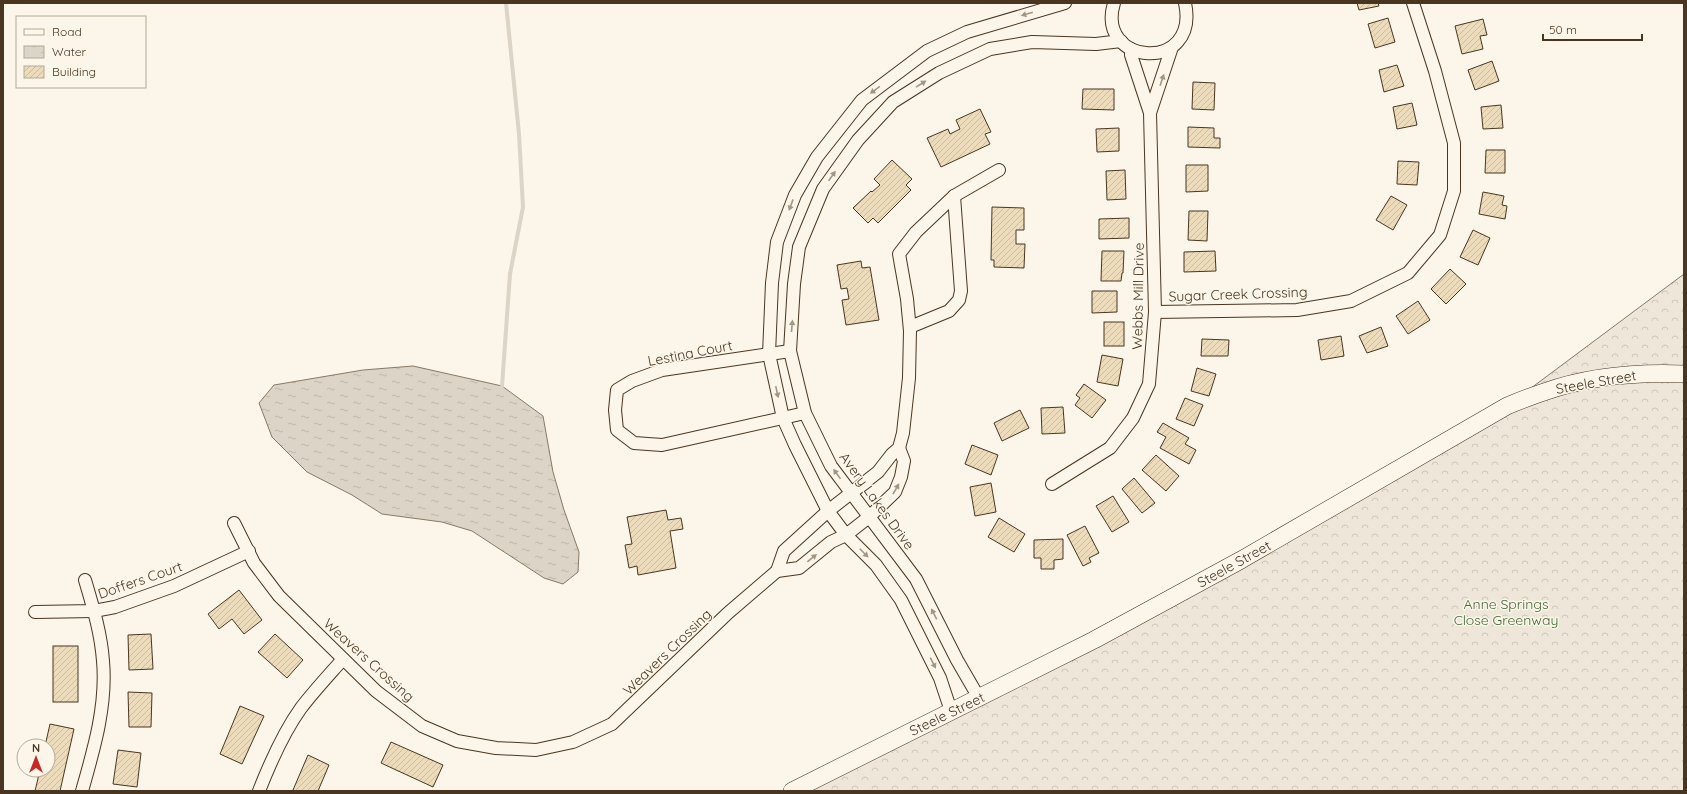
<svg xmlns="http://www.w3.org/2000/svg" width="1687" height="794" viewBox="0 0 1687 794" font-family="Quicksand,sans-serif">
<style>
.forest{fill:url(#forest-crowns);stroke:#887966}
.water{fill:url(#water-ripples);stroke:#887966}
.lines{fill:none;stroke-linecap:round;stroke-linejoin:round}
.stream{stroke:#dcd4c6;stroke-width:4}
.building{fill:url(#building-hatch);stroke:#4a3520}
.street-casing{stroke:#4a3520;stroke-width:14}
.secondary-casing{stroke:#4a3520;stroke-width:18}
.street{stroke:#fbf6e9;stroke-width:12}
.secondary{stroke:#fbf6e9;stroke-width:17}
.oneway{fill:#a29684}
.labels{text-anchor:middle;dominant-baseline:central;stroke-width:3;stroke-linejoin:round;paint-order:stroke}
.street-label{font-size:14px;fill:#4a3520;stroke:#fbf6e9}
.park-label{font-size:14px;fill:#436837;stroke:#fbf6e9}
</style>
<defs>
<pattern id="forest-crowns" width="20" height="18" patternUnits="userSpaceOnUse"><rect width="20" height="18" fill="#ede6d9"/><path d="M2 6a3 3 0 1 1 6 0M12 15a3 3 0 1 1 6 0" fill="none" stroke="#cdc6ba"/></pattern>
<pattern id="water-ripples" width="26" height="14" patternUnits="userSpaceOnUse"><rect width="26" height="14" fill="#dcd4c6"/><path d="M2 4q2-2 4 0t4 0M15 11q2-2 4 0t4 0" fill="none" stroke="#beb7aa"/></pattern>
<pattern id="building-hatch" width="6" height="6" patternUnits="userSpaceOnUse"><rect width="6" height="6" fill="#ecdcbc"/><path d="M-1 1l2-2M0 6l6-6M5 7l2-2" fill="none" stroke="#ccbda1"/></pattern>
</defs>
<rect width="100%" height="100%" fill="#fbf6e9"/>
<!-- forest -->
<path class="forest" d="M1684,274V791H792L880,747L1507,406Z"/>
<!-- water -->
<path class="water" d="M413,366L502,386L543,416L553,472L564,510L579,552L578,572L563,584L544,578L472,531L442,522L382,514L352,495L307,472L272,437L259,403L274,385L363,370Z"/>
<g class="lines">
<!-- stream -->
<path class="stream" d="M502,386L510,274L523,207L519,134L506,3"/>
</g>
<!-- building -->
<g class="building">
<path d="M1357,3H1378L1379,6L1359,10Z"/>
<path d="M1388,18L1395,42L1375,48L1368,24Z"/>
<path d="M1483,19L1487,35L1480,36L1483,49L1462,54L1455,26Z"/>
<path d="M1492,61L1499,81L1475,90L1468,70Z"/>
<path d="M1397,65L1404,86L1384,92L1379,70Z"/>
<path d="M1193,82L1215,83L1214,110L1192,109Z"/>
<path d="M1083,89H1114V110L1082,109Z"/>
<path d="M1412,103L1417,125L1397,129L1393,107Z"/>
<path d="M1501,105L1503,128L1483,129L1481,107Z"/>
<path d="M980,109L991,132L985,134L990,144L941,167L927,138L948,129L950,134L960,129L956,120Z"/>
<path d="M1188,127L1214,128V138H1220V148L1188,147Z"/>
<path d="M1119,128V151L1097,152L1096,129Z"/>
<path d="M1486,150H1505V173H1485Z"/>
<path d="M892,160L912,179L906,185L911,190L878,223L873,218L868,223L853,208L871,191L872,192L880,185L874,179Z"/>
<path d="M1398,161L1419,162L1417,185L1397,184Z"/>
<path d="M1186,165H1208V191L1186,192Z"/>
<path d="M1125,170L1126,199L1107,200L1106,171Z"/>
<path d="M1483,192L1504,196L1502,205L1507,206L1505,219L1479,214Z"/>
<path d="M1391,196L1407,205L1393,230L1376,220Z"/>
<path d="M992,207L1024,208V230H1016V244H1025L1024,268L994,267V260H991Z"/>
<path d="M1189,211H1208L1207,241L1188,240Z"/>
<path d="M1129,218V238L1099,239V219Z"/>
<path d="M1473,230L1490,238L1478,265L1460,257Z"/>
<path d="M1102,251H1124L1123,273H1122L1121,281H1101Z"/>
<path d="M1215,251L1216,271L1184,272V252Z"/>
<path d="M861,261L862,268L870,267L879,320L846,325L842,300L849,299L847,288L841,289L837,265Z"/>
<path d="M1450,269L1466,284L1446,304L1431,289Z"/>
<path d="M1092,291H1117V312L1092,313Z"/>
<path d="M1418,301L1430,320L1408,334L1396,316Z"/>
<rect x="1104" y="322" width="20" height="24"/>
<path d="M1381,327L1388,346L1367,353L1359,336Z"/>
<path d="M1341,336L1344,356L1321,360L1318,340Z"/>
<path d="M1202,339L1229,340L1228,356H1201Z"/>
<path d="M1102,355L1123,359L1118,386L1097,382Z"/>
<path d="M1197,368L1216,374L1209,396L1191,391Z"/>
<path d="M1084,384L1106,400L1092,418L1075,405L1080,398L1076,395Z"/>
<path d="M1185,398L1203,405L1194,426L1176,419Z"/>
<path d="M1063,407L1065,433L1042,434L1041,408Z"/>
<path d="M1020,410L1029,428L1002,441L994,423Z"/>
<path d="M1163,423L1189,438L1185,444L1196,450L1189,464L1160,448L1166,437L1157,432Z"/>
<path d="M972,445L998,455L991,475L965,464Z"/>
<path d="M1156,455L1179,476L1166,491L1142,470Z"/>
<path d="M1134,478L1155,503L1142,513L1122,489Z"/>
<path d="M991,483L996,512L975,516L970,487Z"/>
<path d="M1113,496L1129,522L1112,532L1096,506Z"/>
<path d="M666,510L668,520L681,518L683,529L670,531L676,568L638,575L637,566L629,568L625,545L632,544L627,517Z"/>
<path d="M999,518L1025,534L1014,552L988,537Z"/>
<path d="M1085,526L1099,553L1089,558L1091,562L1083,566L1067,535Z"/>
<path d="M1063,539V559L1054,560V569H1041V558H1034V540Z"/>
<path d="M239,590L262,620L244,634L232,619L219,629L208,614Z"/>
<path d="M151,634L153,669L129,670L128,635Z"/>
<path d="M275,634L303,660L287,678L258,652Z"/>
<rect x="53" y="646" width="25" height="56"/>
<path d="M128,692L152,693L151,727H129Z"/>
<path d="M240,706L264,716L242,764L220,754Z"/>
<path d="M50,724L74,729L60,791H35L40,770H48V746H45Z"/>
<path d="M391,742L443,765L433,787L381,763Z"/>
<path d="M118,750L141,753L137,787L113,784Z"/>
<path d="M308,755L329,765L318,791H296L293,790Z"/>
</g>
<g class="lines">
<!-- street casing -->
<g class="street-casing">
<g id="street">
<path d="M1114,3C1095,66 1200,74 1185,3"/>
<path d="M1150,113L1172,47"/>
<path d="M1155,312L1297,310L1351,301L1408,273L1440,235L1454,191V143L1435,71L1413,3"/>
<path d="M910,327L949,311L959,300L961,291L954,196"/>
<path d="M790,351L662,370L632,381L617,390L615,410L617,430L634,443L662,445L805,413"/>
<path d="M1052,484L1110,448L1133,418L1149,384L1155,312L1150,113L1131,55V49"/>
<path d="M234,523L254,563L279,596L376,691L422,726L457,741L496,748L536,750L573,742L612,724L728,613L777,571L784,551L828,511L878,472L892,454L899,448L903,433L909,378L910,331L907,299L899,254L916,232L954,196L999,170"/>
<path d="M777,571L799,568L831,542L846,535L869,517L895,492L901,477L904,461L899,448"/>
<path d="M35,612L94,611L115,607L174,586L249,551"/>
<path d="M979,698L957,660L916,579L831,466L805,413L790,351L794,284L799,247L823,189L858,140L893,102L939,73L990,49L1032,42L1096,44L1121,41"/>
<path d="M951,711L940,678L901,600L876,565L846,535L828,511L795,445L783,418L769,354L772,283L777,242L795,195L817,157L862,100L927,51L967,32L1065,3"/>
<path d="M82,791C94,749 107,705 103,661C101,633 93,607 85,580"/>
<path d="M259,791C270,763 283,733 301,708C314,691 329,675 343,659"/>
</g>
</g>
<!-- secondary casing -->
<g class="secondary-casing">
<path id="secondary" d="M792,791L1094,640L1241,560L1507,406C1519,401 1532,396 1544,392C1589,376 1637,372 1684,374"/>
</g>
<!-- street -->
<use href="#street" class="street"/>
<!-- secondary -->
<use href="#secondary" class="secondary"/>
</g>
<!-- one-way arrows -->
<defs><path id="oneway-solid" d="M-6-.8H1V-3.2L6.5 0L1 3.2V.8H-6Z"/></defs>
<g class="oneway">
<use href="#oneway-solid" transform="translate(1027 14) rotate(164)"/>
<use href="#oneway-solid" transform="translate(1162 80) rotate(-71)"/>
<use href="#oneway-solid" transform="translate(921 84) rotate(-32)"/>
<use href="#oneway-solid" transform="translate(875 90) rotate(144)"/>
<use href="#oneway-solid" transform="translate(832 176) rotate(-55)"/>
<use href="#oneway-solid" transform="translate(791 205) rotate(110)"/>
<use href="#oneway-solid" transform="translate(792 326) rotate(-85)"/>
<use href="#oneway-solid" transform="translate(777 392) rotate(78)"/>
<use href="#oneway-solid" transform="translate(837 474) rotate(-126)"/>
<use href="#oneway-solid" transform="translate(896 489) rotate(-60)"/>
<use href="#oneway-solid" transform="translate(864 553) rotate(45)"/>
<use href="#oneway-solid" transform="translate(812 558) rotate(-39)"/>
<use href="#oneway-solid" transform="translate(934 614) rotate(-117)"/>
<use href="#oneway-solid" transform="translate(933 663) rotate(63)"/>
</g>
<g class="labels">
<!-- street labels -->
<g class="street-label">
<text transform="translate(1238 294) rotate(-2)">Sugar Creek Crossing</text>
<text transform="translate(1138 296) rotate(-89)">Webbs Mill Drive</text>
<text transform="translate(690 353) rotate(-11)">Lestina Court</text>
<text transform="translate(1596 382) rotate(-10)">Steele Street</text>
<text transform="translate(877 501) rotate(54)">Avery Lakes Drive</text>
<text transform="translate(1234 564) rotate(-29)">Steele Street</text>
<text transform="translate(140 580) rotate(-19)">Doffers Court</text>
<text transform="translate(667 652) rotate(-44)">Weavers Crossing</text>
<text transform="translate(369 660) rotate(42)">Weavers Crossing</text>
<text transform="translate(947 714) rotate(-26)">Steele Street</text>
</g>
<!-- park labels -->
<g class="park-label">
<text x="1506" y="604">Anne Springs<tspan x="1506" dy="16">Close Greenway</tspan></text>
</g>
</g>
<!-- border -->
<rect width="1687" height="794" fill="none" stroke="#4a3520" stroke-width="8"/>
<!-- legend -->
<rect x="16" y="16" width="130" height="72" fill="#fbf6e9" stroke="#b4a999"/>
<rect x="24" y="29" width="20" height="6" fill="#fbf6e9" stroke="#b4a999"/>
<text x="52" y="36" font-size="12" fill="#4a3520">Road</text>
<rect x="24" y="46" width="20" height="12" fill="url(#water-ripples)" stroke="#b4a999"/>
<text x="52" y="56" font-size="12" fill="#4a3520">Water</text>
<rect x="24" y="66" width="20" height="12" fill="url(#building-hatch)" stroke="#b4a999"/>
<text x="52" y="76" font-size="12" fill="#4a3520">Building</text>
<!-- north arrow -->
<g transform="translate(36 758)"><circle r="19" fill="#fbf6e9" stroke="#b4a999"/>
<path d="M0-3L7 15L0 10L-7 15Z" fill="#c62828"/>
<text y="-6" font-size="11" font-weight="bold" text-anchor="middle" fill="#4a3520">N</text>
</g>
<!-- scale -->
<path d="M1543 34v6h99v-6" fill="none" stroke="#4a3520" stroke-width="2"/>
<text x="1549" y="34" font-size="12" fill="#4a3520" stroke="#fbf6e9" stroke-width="3" paint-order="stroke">50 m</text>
</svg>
